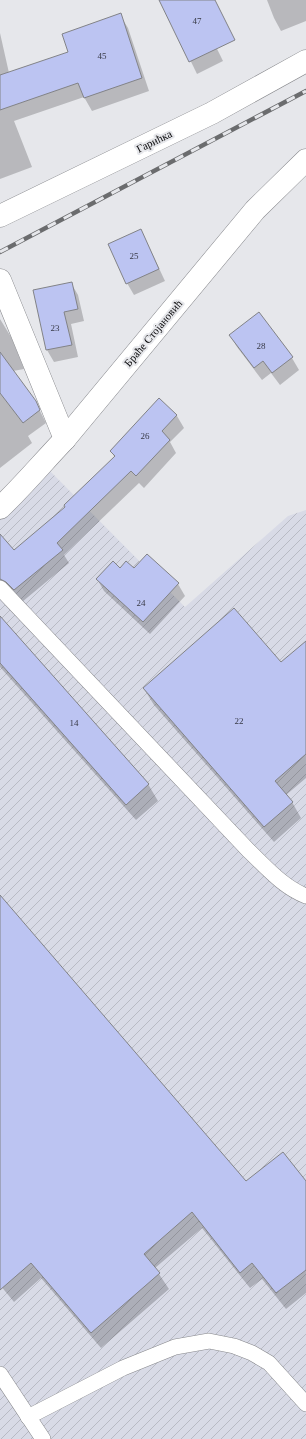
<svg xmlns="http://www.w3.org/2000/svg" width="306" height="1439" viewBox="0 0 306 1439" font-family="Georgia,serif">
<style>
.industrial{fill:url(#industrial-furrows)}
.shadow{fill:#0003}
.building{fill:#bcc4f2;stroke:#828387}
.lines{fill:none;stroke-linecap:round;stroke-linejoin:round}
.service-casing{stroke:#87888c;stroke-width:16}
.minor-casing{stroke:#87888c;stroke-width:23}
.secondary-casing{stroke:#87888c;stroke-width:23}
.service{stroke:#fff;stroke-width:15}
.minor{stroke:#fff;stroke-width:22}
.secondary{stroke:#fff;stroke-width:22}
.rail-casing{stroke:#6b6c6e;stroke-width:4.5}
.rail{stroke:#e6e7eb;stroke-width:3;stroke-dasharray:9;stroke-linecap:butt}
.labels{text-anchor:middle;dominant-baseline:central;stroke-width:4;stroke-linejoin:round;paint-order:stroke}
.number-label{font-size:9px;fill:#373946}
.street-label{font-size:11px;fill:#0b0b0d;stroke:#e6e7eb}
</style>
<defs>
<pattern id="industrial-furrows" width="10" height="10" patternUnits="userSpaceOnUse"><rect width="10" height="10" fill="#d8dae6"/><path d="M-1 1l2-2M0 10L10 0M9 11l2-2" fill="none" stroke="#b8bac4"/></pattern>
</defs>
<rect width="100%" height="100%" fill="#e6e7eb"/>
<!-- industrial -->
<path class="industrial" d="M42,463L185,607L288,516L306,510V1439H0V504Z"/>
<!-- shadow -->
<g class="shadow">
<path d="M161,0H193L223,61L197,74Z"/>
<path d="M267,0H306V21L281,31L274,18Z"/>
<path d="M120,15L128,28L149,91L92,111L84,97L14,121L32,167L0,179V33L9,73L69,53Z"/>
<path d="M141,230L165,281L134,295L127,283Z"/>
<path d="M71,283L78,295L84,321L71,324L78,357L54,362L47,350L34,291Z"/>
<path d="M259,314L292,358L299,370L280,385L271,373L262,380L237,347L230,335Z"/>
<path d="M0,319L11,337L24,369L13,371L35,401L46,423L28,436L32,443L0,468Z"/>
<path d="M159,400L177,416L184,428L170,442L176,453L144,488L139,483L64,555L69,563L22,602L10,592L0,579V554L13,552L66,507L115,458L111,451Z"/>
<path d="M134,570L178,584L185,596L150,634L104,591L97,579Z"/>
<path d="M0,618L148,784L158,801L136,820L0,667Z"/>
<path d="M306,642V778L286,795L292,802L301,818L274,842L154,705L144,689L281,664Z"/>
<path d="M0,897L246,1182H306V1293L286,1309L262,1279L250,1288L202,1228L155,1268L169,1289L101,1348L41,1278L14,1302L0,1285Z"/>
</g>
<!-- building -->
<g class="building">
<path d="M159,0H215L235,40L189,62Z"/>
<path d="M121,13L142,78L84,98L78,83L0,110V75L68,52L62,34Z"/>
<path d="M141,229L159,269L126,284L108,244Z"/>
<path d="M72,282L78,309L64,312L72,345L46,350L33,290Z"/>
<path d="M259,312L293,357L272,373L263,361L254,368L229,335Z"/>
<path d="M0,352L36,401L40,410L23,423L0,393Z"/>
<path d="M159,398L177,415L162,431L170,440L136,476L131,471L57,543L63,550L14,590L6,582L0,579V534L14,550L65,507L64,505L115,456L110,451Z"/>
<path d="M147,554L179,583L143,622L96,579L113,561L120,568L126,561L134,568Z"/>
<path d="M234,608L281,662L306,641V754L275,781L293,802L264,827L143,688Z"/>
<path d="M0,616L149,784L126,805L0,663Z"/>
<path d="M0,895L246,1181L283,1152L306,1181V1270L276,1293L252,1263L240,1273L192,1212L144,1254L160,1273L91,1333L31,1263L0,1290Z"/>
</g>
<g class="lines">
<!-- service casing -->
<g class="service-casing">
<g id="service">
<path d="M0,588L249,851C267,868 283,887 306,896"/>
<path d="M0,1374L43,1439"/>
<path d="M28,1417L123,1368L175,1347L209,1341L234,1346L252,1353L269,1363L306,1404"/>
</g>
</g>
<!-- minor casing -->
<g class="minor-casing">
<g id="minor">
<path d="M0,216L212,113L306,61"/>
<path d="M0,280L65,439"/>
</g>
</g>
<!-- secondary casing -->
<g class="secondary-casing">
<path id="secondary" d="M0,508C23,486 43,462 65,439L255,210L306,160"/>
</g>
<!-- service -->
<use href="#service" class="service"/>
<!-- minor -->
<use href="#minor" class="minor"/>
<!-- secondary -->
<use href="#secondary" class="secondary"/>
<!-- rail casing -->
<g class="rail-casing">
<path id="rail" d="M0,252L306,91"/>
</g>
<!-- rail -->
<use href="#rail" class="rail"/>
</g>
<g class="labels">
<!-- number labels -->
<g class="number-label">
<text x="197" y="21">47</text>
<text x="102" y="56">45</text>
<text x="134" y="256">25</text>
<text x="55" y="328">23</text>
<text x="261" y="346">28</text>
<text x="145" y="436">26</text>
<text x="141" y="603">24</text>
<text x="239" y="721">22</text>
<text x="74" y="723">14</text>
</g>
<!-- street labels -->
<g class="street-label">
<text transform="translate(154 141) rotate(-26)">Гарићка</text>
<text transform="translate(153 333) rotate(-50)">Браће Стојановић</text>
</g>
</g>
</svg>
